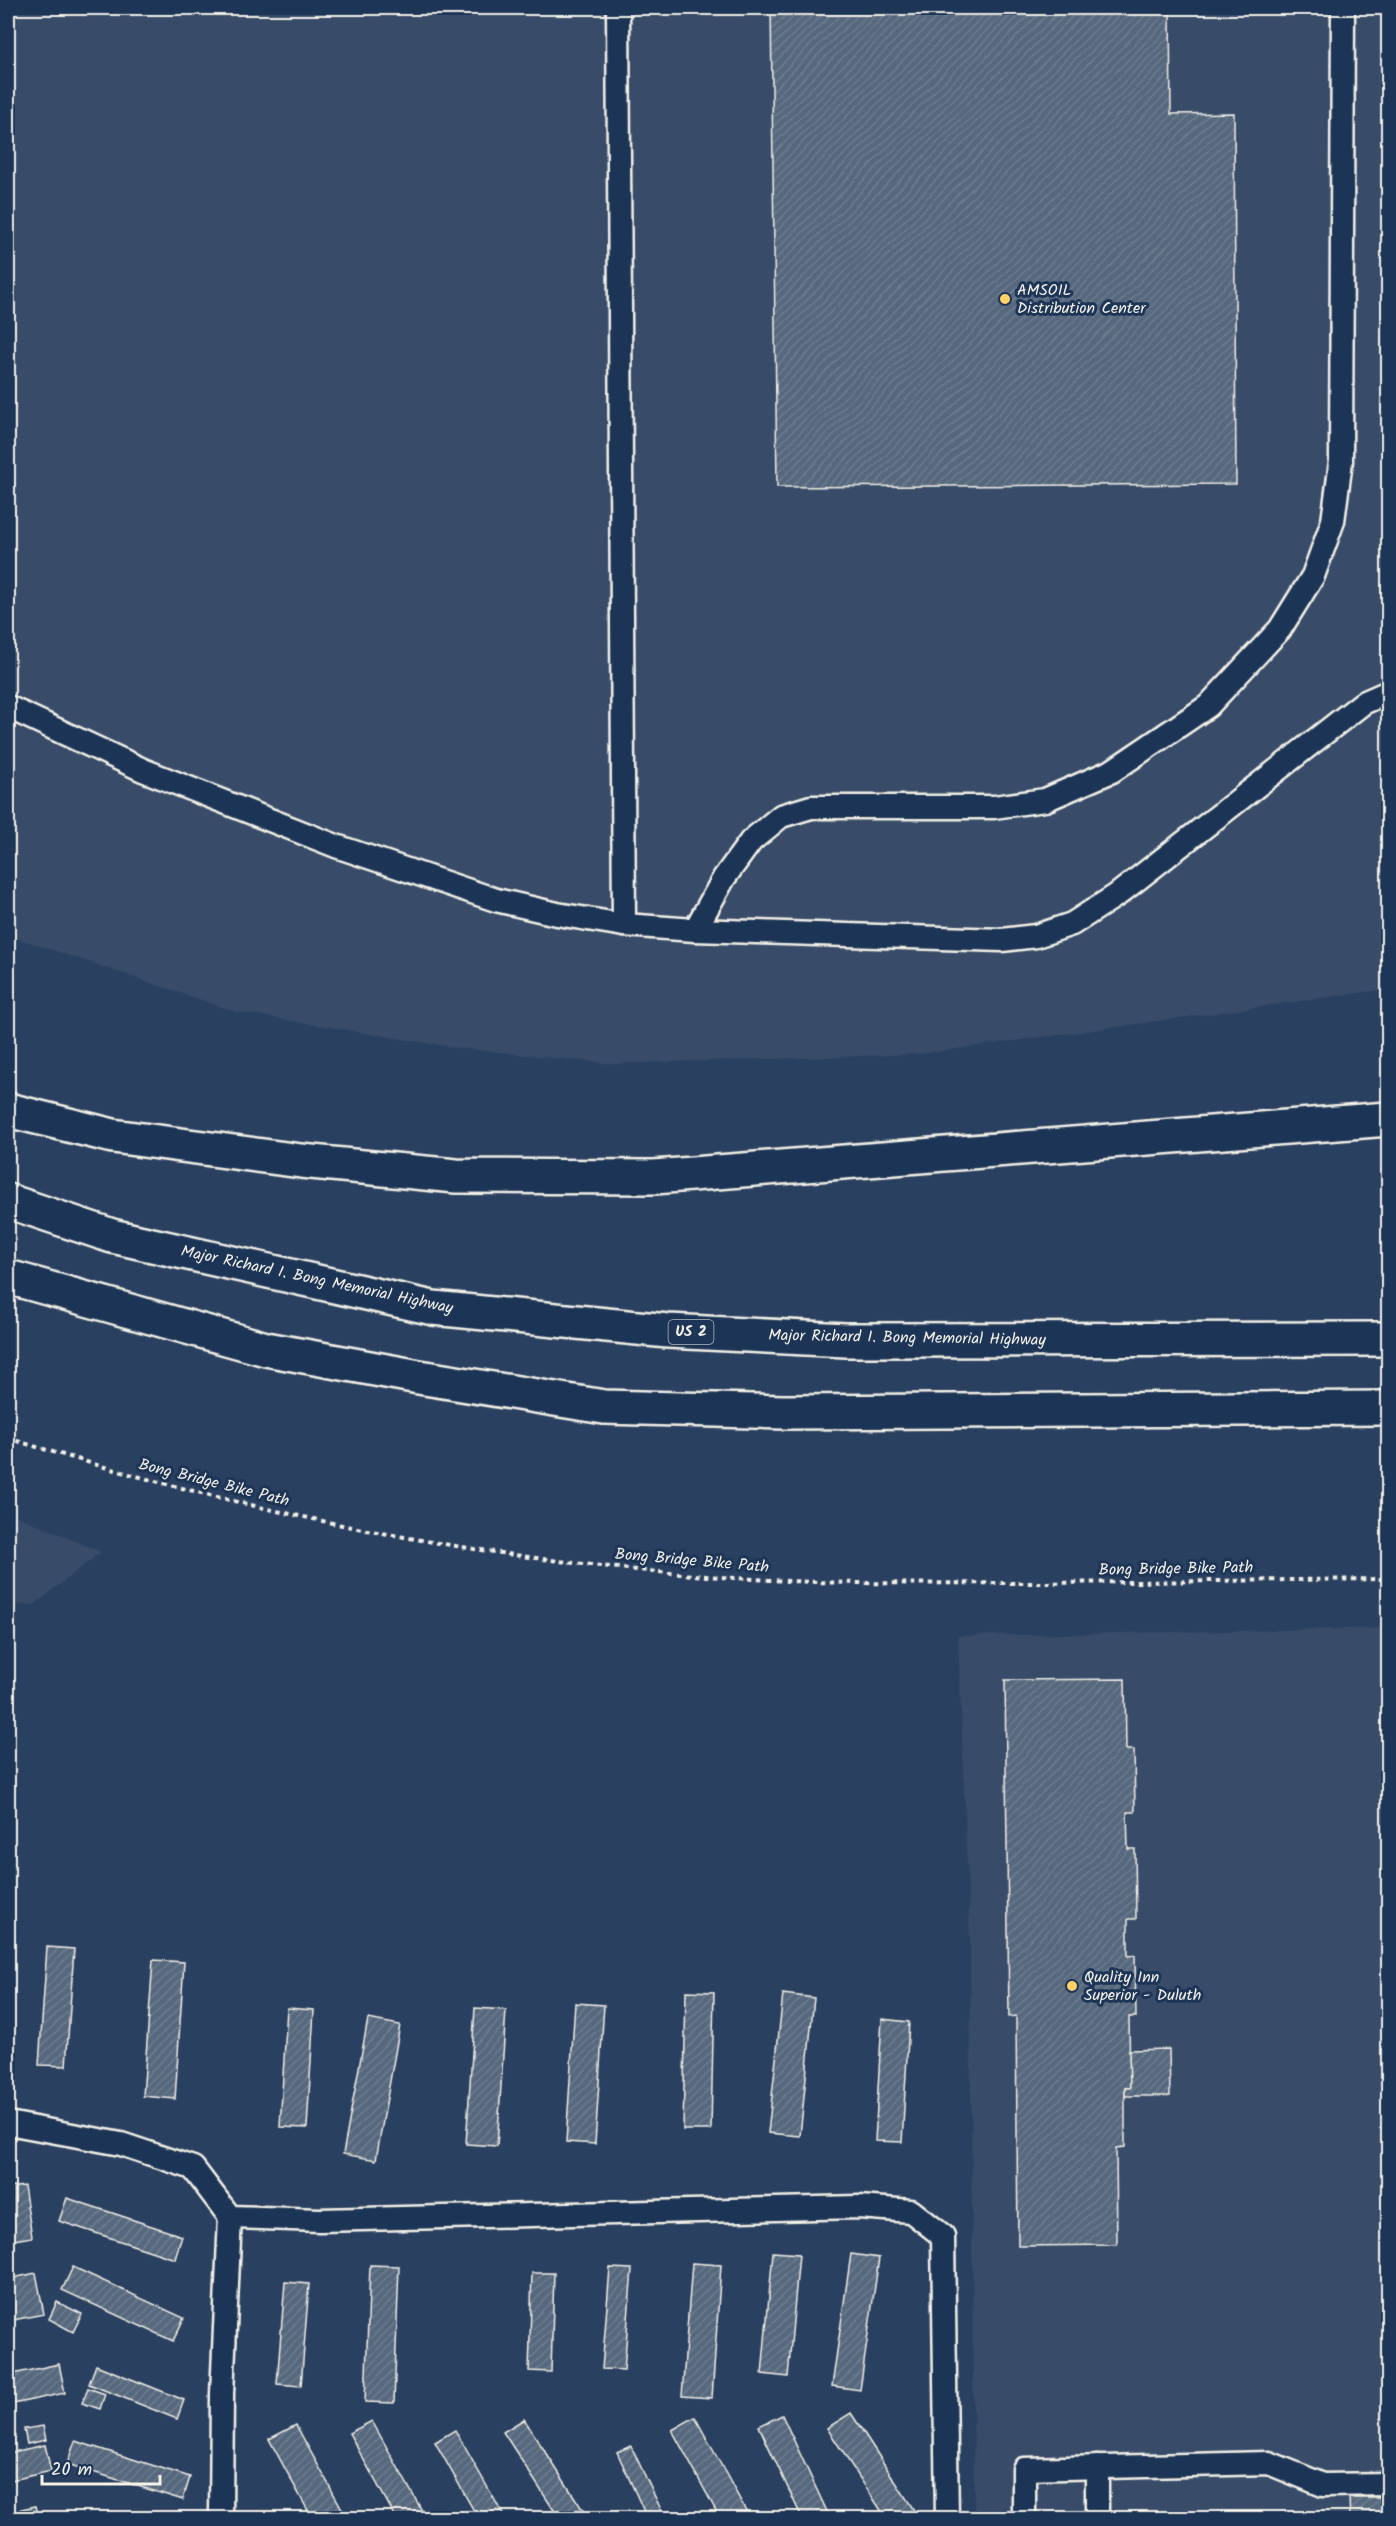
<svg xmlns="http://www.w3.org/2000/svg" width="1396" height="2526" viewBox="0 0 1396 2526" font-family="Kalam,sans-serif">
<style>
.built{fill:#374c69}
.building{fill:url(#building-hatch);stroke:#f4f1e8;stroke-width:1.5}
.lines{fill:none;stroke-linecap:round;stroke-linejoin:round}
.lane-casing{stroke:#f4f1e8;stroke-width:27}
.highway-casing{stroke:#f4f1e8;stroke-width:38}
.path{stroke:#f4f1e8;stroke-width:4;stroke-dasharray:4.5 4.5;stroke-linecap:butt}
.lane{stroke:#1d3557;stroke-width:22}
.highway{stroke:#1d3557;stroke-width:33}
.poi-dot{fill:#ffd166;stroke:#1d3557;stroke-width:2}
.labels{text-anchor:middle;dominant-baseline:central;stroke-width:6;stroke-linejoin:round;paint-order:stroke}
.shield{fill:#1d3557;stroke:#b4b9bc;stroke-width:1.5}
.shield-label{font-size:15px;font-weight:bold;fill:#f4f1e8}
.poi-label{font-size:16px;fill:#f4f1e8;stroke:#1d3557;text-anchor:start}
.street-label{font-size:16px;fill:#f4f1e8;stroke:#1d3557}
</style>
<defs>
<pattern id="building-hatch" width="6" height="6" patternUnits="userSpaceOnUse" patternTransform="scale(1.5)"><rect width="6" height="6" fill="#56677d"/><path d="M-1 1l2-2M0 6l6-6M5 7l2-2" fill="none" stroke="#6f7d8f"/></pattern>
</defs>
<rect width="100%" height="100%" fill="#2a4060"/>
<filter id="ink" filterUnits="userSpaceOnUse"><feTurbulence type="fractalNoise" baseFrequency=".0167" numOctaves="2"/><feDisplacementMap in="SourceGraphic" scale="12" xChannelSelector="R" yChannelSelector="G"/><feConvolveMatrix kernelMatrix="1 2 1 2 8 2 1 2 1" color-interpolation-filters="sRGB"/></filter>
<g filter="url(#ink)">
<!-- built -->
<g class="built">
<path d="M8,8H1388V989L920,1054L614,1064L457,1048L237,1012L8,935Z"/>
<path d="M8,1512L101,1552L34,1605L8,1604Z"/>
<path d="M1388,1628V2518H974L970,1943L958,1636Z"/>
</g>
<!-- building -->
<g class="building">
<path d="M771,8H1170L1171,114L1234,113L1236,484L777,487Z"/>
<path d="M1125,1679L1126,1750H1134L1135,1812H1127L1128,1849H1135L1136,1919H1128V1956L1135,1955L1136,2017H1129L1130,2088H1125V2147L1116,2148L1117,2245L1018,2246L1016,2016L1009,2017L1005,1680Z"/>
<path d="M47,1947L74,1949L66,2066L39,2065Z"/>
<path d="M153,1960L184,1962L175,2099L143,2096Z"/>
<path d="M686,1991L714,1992L711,2130H683Z"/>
<path d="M783,1994L814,1998L800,2136L768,2133Z"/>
<path d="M575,2003L604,2005L595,2144L566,2142Z"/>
<path d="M287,2008L314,2010L307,2128L280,2127Z"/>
<path d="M475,2008L506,2010L497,2146L466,2144Z"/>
<path d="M368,2019L400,2025L376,2160L343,2154Z"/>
<path d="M882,2019L909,2022L902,2142L875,2141Z"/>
<path d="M1169,2049L1170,2096H1125V2088H1130L1129,2050Z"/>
<path d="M24,2186L32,2237L8,2241V2188Z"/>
<path d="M67,2198L182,2236L175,2259L59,2221Z"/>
<path d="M773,2252L799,2254L788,2377L762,2374Z"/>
<path d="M851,2254L879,2258L860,2390L832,2386Z"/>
<path d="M692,2263L721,2265L712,2398L682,2396Z"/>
<path d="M370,2265L399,2266L394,2403L365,2402Z"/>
<path d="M73,2267L184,2318L173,2341L62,2290Z"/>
<path d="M610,2268L632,2269L624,2370L602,2369Z"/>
<path d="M36,2273L44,2314L8,2321V2279Z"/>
<path d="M532,2273H554L551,2372L529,2371Z"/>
<path d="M285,2282L309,2284L301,2386L277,2384Z"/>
<path d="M57,2302L82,2314L73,2332L49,2319Z"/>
<path d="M59,2364L65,2393L8,2405V2375Z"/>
<path d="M96,2365L184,2400L177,2419L89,2384Z"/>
<path d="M88,2388L105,2394L100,2409L82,2403Z"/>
<path d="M851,2413L919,2518H886L827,2428Z"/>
<path d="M782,2415L830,2518H802L759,2426Z"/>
<path d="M695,2417L750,2518H720L672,2430Z"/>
<path d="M524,2419L588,2518H559L503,2432Z"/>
<path d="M372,2421L426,2518H396L349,2433Z"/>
<path d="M296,2425L347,2518H312L269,2439Z"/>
<path d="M43,2426L46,2440L27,2444L24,2429Z"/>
<path d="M455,2430L505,2518H478L435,2442Z"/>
<path d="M75,2441L190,2477L183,2500L67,2464Z"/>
<path d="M45,2445L51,2471L8,2481V2453Z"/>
<path d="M631,2446L665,2518H647L617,2452Z"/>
<path d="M1349,2498H1388V2518H1350Z"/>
<path d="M36,2506L39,2518H23L21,2509Z"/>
</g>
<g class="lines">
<!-- lane casing -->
<g class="lane-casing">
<g id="lane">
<path d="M618,8L624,925"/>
<path d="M8,707L143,770L336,846L496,900L557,914L624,925L695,930L1002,940L1036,936L1072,924L1117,895L1363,703L1388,692"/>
<path d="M695,930L724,878L751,841L781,816L811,807H994L1045,800L1112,771L1208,706L1280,629L1313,576L1333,521L1341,461L1343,8"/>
<path d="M8,2123L121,2144L193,2168L230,2217L320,2220L859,2207L911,2211L943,2236L947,2518"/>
<path d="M1097,2467V2518"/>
<path d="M221,2518L222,2394L230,2217"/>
<path d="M1024,2518V2469L1269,2463L1323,2485L1388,2484"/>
</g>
</g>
<!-- highway casing -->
<g class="highway-casing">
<g id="highway">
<path d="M8,1110L113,1136L301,1161L456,1176L654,1177L1388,1119"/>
<path d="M8,1201L112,1236L433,1308L668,1331L846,1340L1388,1339"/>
<path d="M8,1277L266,1349L419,1377L604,1407L785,1412L1388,1408"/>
</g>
</g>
<!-- path -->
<path class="path" d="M8,1438C254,1516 512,1567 771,1580C860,1585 949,1583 1038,1583C1155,1582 1272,1580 1388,1579"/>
<!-- lane -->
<use href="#lane" class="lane"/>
<!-- highway -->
<use href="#highway" class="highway"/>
</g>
</g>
<!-- markers -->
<g class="poi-dot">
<circle cx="1005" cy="299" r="6"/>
<circle cx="1072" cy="1986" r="6"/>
</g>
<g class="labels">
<!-- shield labels -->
<rect class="shield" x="668.5" y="1320" width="45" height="24" rx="4.5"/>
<g class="shield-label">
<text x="691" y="1332">US 2</text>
</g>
<!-- poi labels -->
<g class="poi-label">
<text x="1017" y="290">AMSOIL<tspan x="1017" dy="18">Distribution Center</tspan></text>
<text x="1084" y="1977">Quality Inn<tspan x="1084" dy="18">Superior - Duluth</tspan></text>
</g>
<!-- street labels -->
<g class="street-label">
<text transform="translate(317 1280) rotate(12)">Major Richard I. Bong Memorial Highway</text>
<text transform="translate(907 1338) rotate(1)">Major Richard I. Bong Memorial Highway</text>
<text transform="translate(214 1483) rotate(14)">Bong Bridge Bike Path</text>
<text transform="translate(692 1561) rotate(5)">Bong Bridge Bike Path</text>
<text transform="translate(1176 1569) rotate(-1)">Bong Bridge Bike Path</text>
</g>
</g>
<!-- margin -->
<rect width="1396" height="2526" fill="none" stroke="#1d3557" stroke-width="30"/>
<rect x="15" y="15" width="1366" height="2496" fill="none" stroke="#f4f1e8" stroke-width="2" filter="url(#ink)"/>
<!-- scale -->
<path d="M42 2475v9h118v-9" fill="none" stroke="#f4f1e8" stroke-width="3"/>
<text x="51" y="2475" font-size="18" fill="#f4f1e8" stroke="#1d3557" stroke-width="4.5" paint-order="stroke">20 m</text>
</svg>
